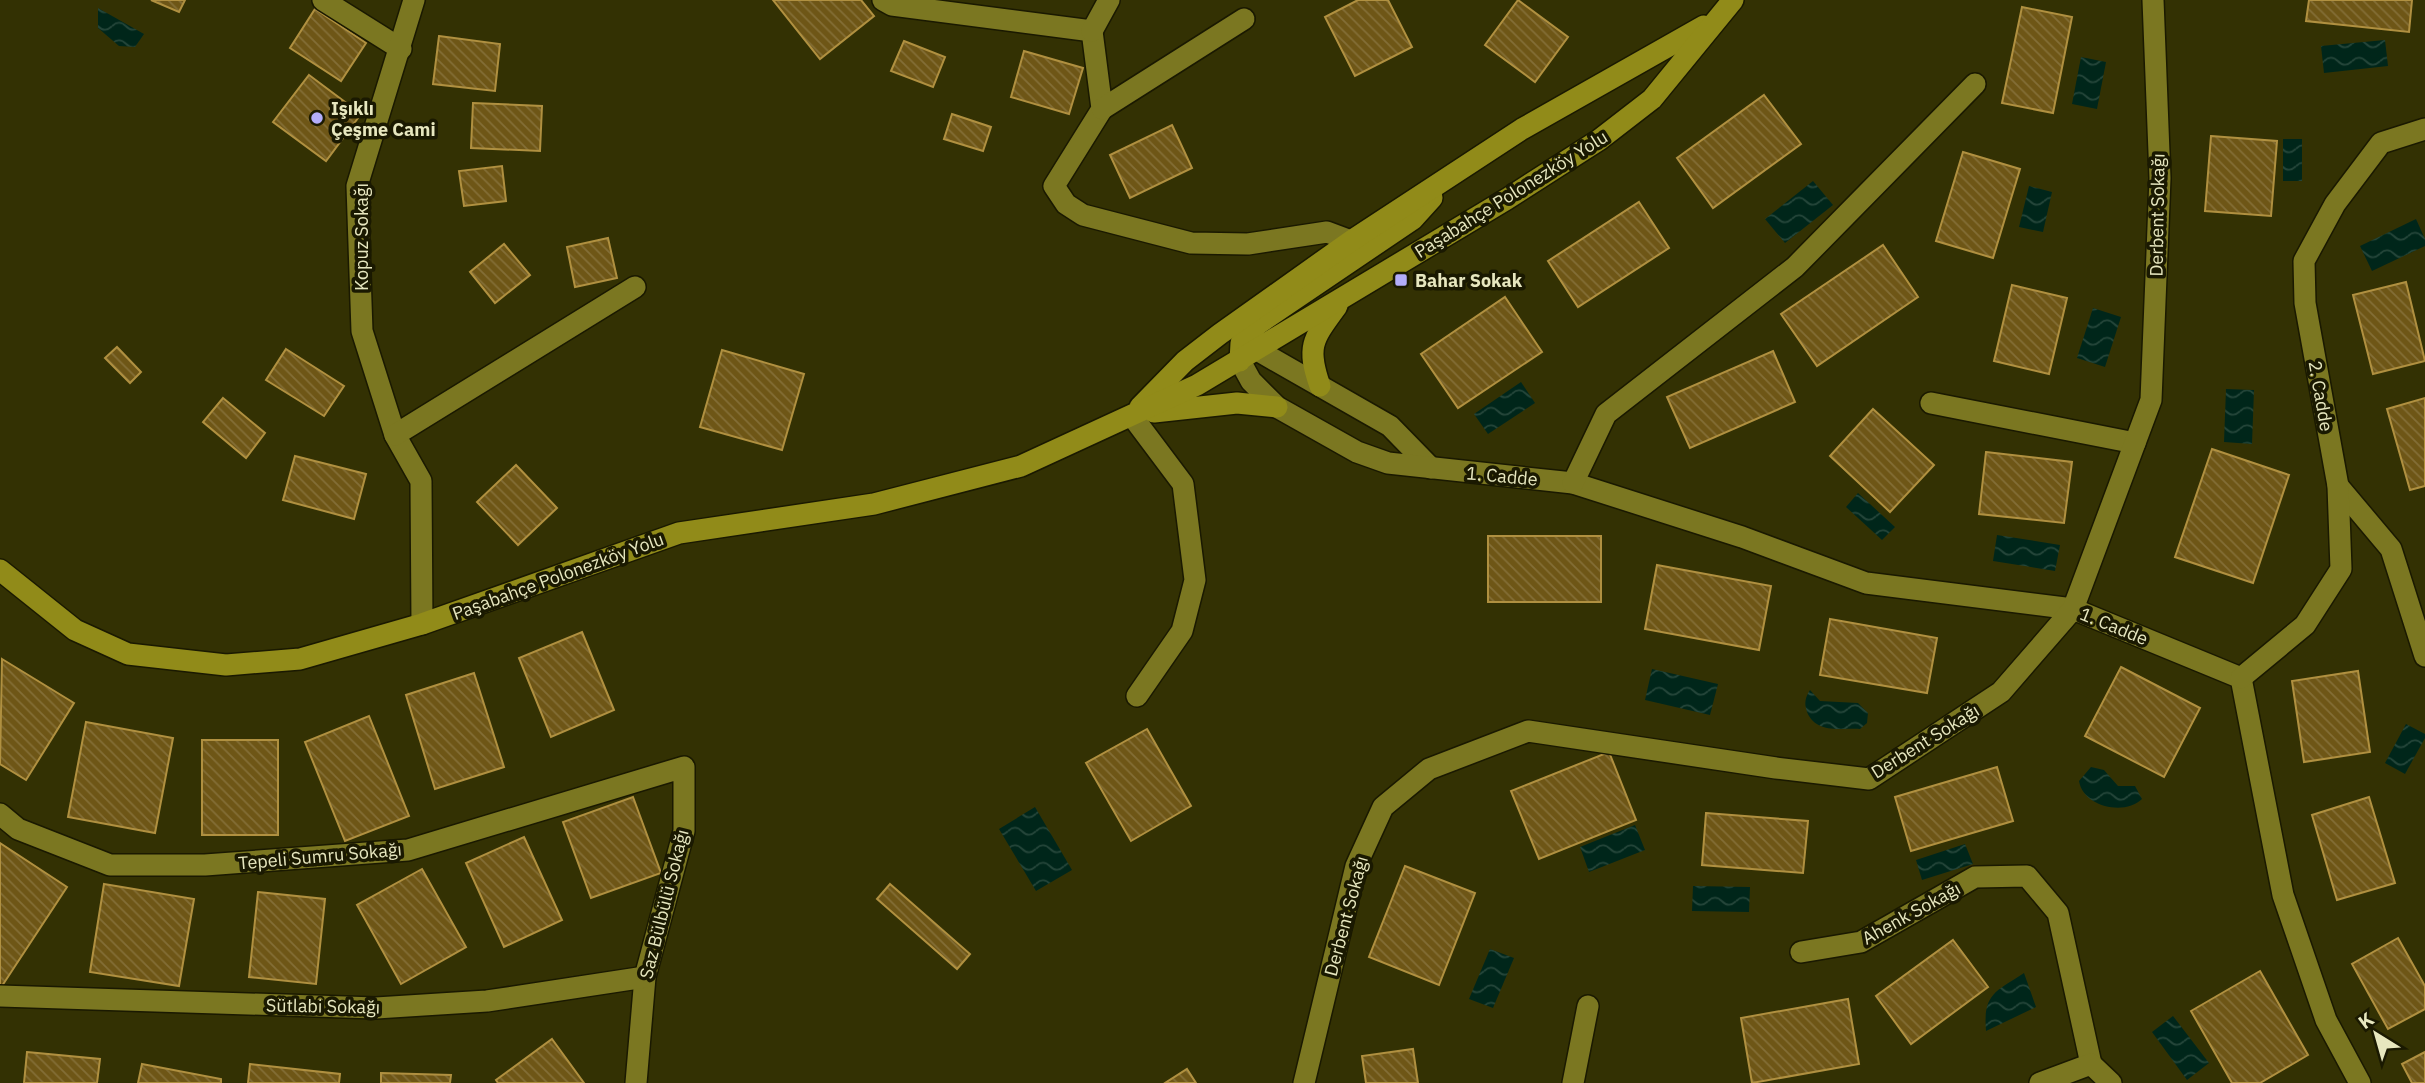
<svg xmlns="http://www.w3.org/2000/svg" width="2425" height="1083" viewBox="0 0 2425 1083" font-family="'IBM Plex Sans',sans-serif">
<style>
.water{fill:url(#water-waves)}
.building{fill:url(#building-back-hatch);stroke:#b09040;stroke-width:2}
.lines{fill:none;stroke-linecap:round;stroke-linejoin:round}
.minor-casing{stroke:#1a1901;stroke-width:24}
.major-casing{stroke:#1a1901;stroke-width:24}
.minor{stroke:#7b7721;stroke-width:21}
.major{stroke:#918b19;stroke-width:21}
.poi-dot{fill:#b3adf9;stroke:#1a1901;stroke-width:2.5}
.labels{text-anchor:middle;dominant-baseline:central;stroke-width:7;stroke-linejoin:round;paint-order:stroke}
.poi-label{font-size:18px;font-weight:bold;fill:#e7e7bf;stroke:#1a1901;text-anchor:start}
.street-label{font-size:18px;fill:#e7e7bf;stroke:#1a1901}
</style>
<defs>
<pattern id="water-waves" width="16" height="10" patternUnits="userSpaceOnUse" patternTransform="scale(1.75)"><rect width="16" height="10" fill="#00261a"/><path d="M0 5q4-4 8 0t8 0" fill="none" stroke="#25463a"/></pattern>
<pattern id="building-back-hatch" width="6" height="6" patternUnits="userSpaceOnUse" patternTransform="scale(1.75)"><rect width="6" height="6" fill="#6e5616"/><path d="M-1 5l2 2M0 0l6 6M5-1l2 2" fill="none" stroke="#836e36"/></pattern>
</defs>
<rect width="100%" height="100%" fill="#333103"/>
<!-- water -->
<g class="water">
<path d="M98,8L144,34L135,47L119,46L98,28Z"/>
<path d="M2385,40L2388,66L2324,73L2321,46Z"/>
<path d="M2081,57L2106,62L2097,109L2072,104Z"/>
<rect x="2283" y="139" width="19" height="42"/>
<path d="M1813,181L1833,205L1785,243L1765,219Z"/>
<path d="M2029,186L2052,192L2043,232L2019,227Z"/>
<path d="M2416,219L2425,239V246L2372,271L2360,246Z"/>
<path d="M2093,308L2121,317L2105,367L2077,358Z"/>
<path d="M1521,382L1535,403L1488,434L1474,414Z"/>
<path d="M2226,389L2254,390L2252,444L2224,442Z"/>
<path d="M1858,493L1895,527L1882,540L1846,507Z"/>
<path d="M1997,535L2060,545L2055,571L1993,561Z"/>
<path d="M1652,669L1718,684L1710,715L1645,700Z"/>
<path d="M1810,690L1820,701L1858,703L1868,713L1867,723L1860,729C1841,728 1816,734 1807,712C1804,703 1805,698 1810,690Z"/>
<path d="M2406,724L2425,734V738L2405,774L2385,763Z"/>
<path d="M2091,767L2104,770L2118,786H2135L2142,799C2125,816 2083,807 2079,781Z"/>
<path d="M1035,807L1072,870L1036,891L999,829Z"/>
<path d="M1635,825L1645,850L1589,872L1580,847Z"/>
<path d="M1965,844L1973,864L1922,880L1916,860Z"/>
<path d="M1693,886L1750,887L1749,912L1692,911Z"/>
<path d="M1490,949L1514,958L1493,1008L1469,999Z"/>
<path d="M2024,973L2036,1007L1986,1031C1983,994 1995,992 2024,973Z"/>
<path d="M2173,1016L2209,1063L2187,1080L2152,1032Z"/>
</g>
<!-- building -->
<g class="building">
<path d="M151,0H185L179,12Z"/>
<path d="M773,0H861L874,16L820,59Z"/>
<path d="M1358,0H1388L1412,47L1355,76L1325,17Z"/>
<path d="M1518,0L1568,37L1535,82L1485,45Z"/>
<path d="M2309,0H2412L2409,32L2306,21Z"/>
<path d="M2022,7L2072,17L2053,113L2002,103Z"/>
<path d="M315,9L366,43L341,81L290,48Z"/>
<path d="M439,36L500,44L495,91L433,84Z"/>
<path d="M904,41L945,57L933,87L891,71Z"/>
<path d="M1024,51L1083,68L1069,114L1011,97Z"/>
<path d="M309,75L361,114L326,161L273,122Z"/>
<path d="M1764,95L1801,144L1713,208L1677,158Z"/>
<path d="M473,103L542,106L540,151L471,148Z"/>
<path d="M952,114L991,127L983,151L944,139Z"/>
<path d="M1172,125L1192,168L1130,198L1110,155Z"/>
<path d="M2211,136L2277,141L2271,216L2205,211Z"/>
<path d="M1963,152L2020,169L1993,258L1936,241Z"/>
<path d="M502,166L506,201L464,206L459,171Z"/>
<path d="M1639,202L1669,248L1578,307L1548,261Z"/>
<path d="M608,238L617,278L575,287L567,247Z"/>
<path d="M504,244L530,275L495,303L470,272Z"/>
<path d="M1883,245L1918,297L1817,366L1781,314Z"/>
<path d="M2406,282L2425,361L2373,374L2353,295Z"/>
<path d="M2012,285L2067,298L2049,374L1994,361Z"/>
<path d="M1505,297L1542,352L1458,408L1421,354Z"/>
<path d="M117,347L141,372L130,383L105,358Z"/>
<path d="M286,349L344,386L324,416L266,380Z"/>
<path d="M722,350L804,374L782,450L700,427Z"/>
<path d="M1773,351L1795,402L1690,448L1667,397Z"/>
<path d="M223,398L265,433L246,458L203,422Z"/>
<path d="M2425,398V486L2410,490L2387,409Z"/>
<path d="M1873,409L1934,465L1890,512L1830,456Z"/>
<path d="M2212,449L2289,475L2253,583L2175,557Z"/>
<path d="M1986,452L2072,462L2064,523L1979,514Z"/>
<path d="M295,456L366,474L354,519L283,500Z"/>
<path d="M516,465L557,508L518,545L477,502Z"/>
<rect x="1488" y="536" width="113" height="66"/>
<path d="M1657,565L1771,586L1759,650L1645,629Z"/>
<path d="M1830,619L1937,638L1927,693L1820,675Z"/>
<path d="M582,632L614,710L551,737L519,658Z"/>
<path d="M2,659L74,703L26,780L0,764Z"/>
<path d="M2121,667L2200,708L2164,777L2085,736Z"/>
<path d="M2358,671L2370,752L2304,762L2292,681Z"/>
<path d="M474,673L504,767L435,789L406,695Z"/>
<path d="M369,716L409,816L345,841L305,742Z"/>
<path d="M86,722L173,738L155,833L68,817Z"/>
<path d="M1147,729L1191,806L1131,841L1086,763Z"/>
<rect x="202" y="740" width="76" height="95"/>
<path d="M1609,752L1636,820L1539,859L1511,791Z"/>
<path d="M1997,767L2013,821L1911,851L1895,797Z"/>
<path d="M633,797L661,873L591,898L563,822Z"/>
<path d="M2369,797L2395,883L2337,900L2312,815Z"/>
<path d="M1706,813L1808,821L1803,873L1702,865Z"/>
<path d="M524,837L562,920L504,947L466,863Z"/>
<path d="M0,843L67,887L0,989Z"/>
<path d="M1405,866L1475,893L1439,985L1369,957Z"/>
<path d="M422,869L466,947L401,984L357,905Z"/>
<path d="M104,884L194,899L179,986L90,972Z"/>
<path d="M890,884L970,954L957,969L877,899Z"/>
<path d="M258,892L325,899L316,984L249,977Z"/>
<path d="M2398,938L2425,986V1009L2388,1029L2352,964Z"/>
<path d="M1953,940L1988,987L1911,1044L1876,996Z"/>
<path d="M2260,971L2308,1055L2260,1083H2232L2191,1011Z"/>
<path d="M1848,999L1859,1064L1752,1083L1741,1018Z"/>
<path d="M552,1039L584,1083H498L496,1080Z"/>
<path d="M1413,1049L1418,1083H1366L1362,1056Z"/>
<path d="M27,1052L100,1059L97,1083H24Z"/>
<path d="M2425,1052V1083H2412L2402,1064Z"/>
<path d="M142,1064L221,1079V1083H138Z"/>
<path d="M250,1064L340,1074L339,1083H248Z"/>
<path d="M1187,1069L1196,1083H1165Z"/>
<path d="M381,1073L451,1075L450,1083H381Z"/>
</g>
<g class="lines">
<!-- minor casing -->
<g class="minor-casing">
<g id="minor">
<path d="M323,0L401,49"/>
<path d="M414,0L357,186L362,331L395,435L421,481L422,624"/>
<path d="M883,0L892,5L1092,31L1102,109L1054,186L1066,204L1083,215L1191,243L1248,244L1327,232L1351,241"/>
<path d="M1092,31L1109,0"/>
<path d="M1102,109L1244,19"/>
<path d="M1257,350L1390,426L1431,468"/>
<path d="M1240,361L1251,381L1277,407L1357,452L1388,463L1573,483L1742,537L1866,583L2073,609L2241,678L2283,895L2326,1020L2360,1083"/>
<path d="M1931,403L2135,443"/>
<path d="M1132,416L1183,484L1195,580L1182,631L1137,696"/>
<path d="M395,435L635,287"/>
<path d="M1573,483L1606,414L1795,267L1975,84"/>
<path d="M2338,486L2391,549L2425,656"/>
<path d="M2241,678L2305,625L2341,569L2338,486L2305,303L2304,261L2335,204L2381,143L2425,129"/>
<path d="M0,814L18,829L110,865H205L408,850L684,767V831L645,977L636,1083"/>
<path d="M1801,952L1861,942L1975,877L2027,876L2058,913L2091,1064"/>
<path d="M0,996L376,1008L487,1001L645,977"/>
<path d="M1304,1083L1356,866L1383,807L1429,769L1528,731L1776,768L1869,779L2001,692L2073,609L2151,400L2160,178L2153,0"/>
<path d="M1573,1083L1588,1006"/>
<path d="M2040,1083L2091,1064L2111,1083"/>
</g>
</g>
<!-- major casing -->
<g class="major-casing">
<g id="major">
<path d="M1240,361L1241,343L1258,324L1413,219L1432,198"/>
<path d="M1320,386C1306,346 1313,339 1337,306"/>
<path d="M1140,407L1185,361L1220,334L1351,241L1522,129L1704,26"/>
<path d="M1154,412L1237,403L1277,407"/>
<path d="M0,570L75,630L128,654L226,665L300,659L422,624L679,533L874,504L1021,466L1197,385L1507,199L1599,140L1652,99L1733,0"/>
</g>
</g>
<!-- minor -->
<use href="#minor" class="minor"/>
<!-- major -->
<use href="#major" class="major"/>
</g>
<!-- markers -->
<g class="poi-dot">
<circle cx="317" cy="118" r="7"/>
<rect x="1394" y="273" width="14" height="14" rx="3.5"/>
</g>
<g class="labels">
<!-- poi labels -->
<g class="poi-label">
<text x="331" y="108">Işıklı<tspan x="331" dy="21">Çeşme Cami</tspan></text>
<text x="1415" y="280">Bahar Sokak</text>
</g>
<!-- street labels -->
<g class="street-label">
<text transform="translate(1511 194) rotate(-32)">Paşabahçe Polonezköy Yolu</text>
<text transform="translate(2157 215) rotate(-89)">Derbent Sokağı</text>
<text transform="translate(361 237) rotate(-90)">Kopuz Sokağı</text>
<text transform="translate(2321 396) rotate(80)">2. Cadde</text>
<text transform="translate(1502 476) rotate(5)">1. Cadde</text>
<text transform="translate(558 576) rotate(-20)">Paşabahçe Polonezköy Yolu</text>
<text transform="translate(2114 626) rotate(22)">1. Cadde</text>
<text transform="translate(1925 741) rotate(-32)">Derbent Sokağı</text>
<text transform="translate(320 856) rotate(-5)">Tepeli Sumru Sokağı</text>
<text transform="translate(664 904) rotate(-76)">Saz Bülbülü Sokağı</text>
<text transform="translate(1911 913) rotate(-29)">Ahenk Sokağı</text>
<text transform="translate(1346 916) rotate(-75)">Derbent Sokağı</text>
<text transform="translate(323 1006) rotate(1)">Sütlabi Sokağı</text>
</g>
</g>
<!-- north arrow -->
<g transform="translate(2376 1034) rotate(323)" stroke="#1a1901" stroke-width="5" paint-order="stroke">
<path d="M0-5L12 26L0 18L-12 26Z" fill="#e7e7bf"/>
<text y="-10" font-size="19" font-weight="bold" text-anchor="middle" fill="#e7e7bf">K</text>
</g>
</svg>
